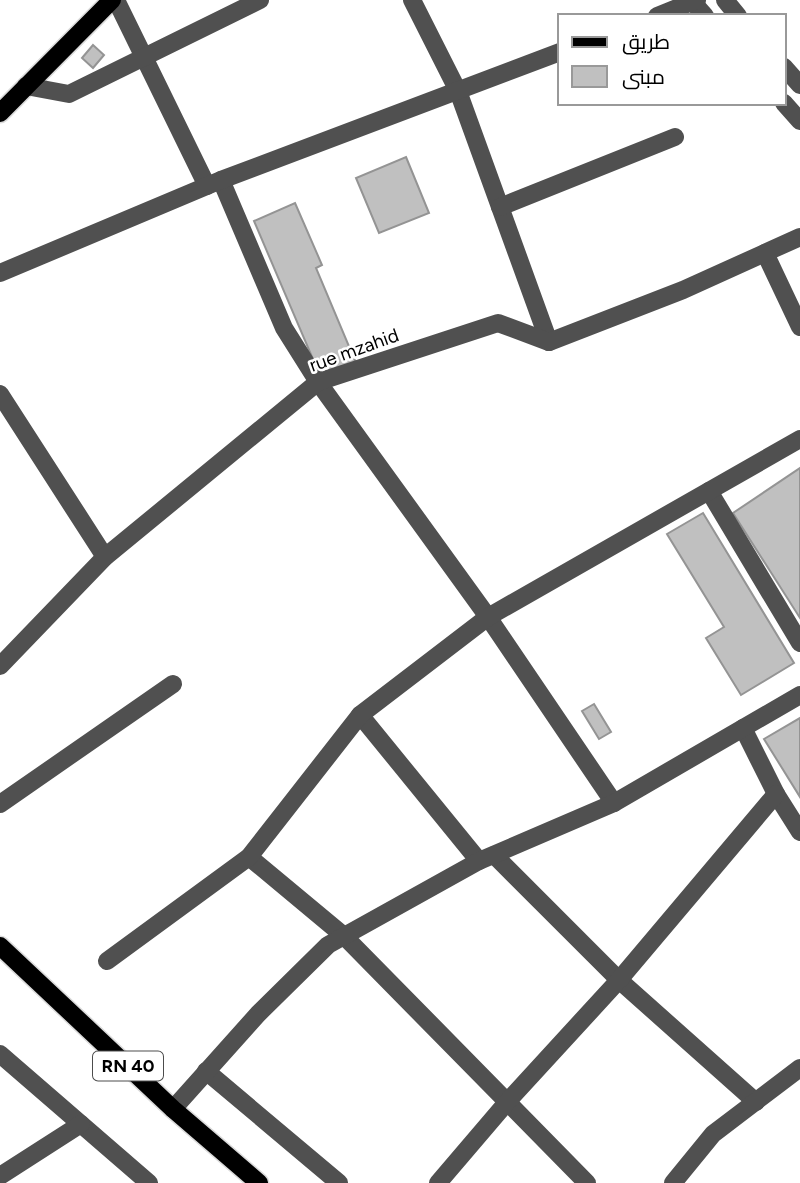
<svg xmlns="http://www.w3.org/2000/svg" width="800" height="1183" viewBox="0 0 800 1183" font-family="Figtree,Cairo,sans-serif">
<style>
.building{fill:#c0c0c0;stroke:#949494;stroke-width:2}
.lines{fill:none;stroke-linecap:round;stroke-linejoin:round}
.major-casing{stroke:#dbdbdb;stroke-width:21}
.minor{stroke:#505050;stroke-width:18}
.major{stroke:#000;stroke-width:18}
.labels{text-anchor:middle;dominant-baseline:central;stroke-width:5;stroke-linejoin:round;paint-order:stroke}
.shield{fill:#fff;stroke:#4c4c4c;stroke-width:2}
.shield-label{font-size:18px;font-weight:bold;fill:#000}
.street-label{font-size:19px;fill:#000;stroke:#fff}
</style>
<rect width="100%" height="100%" fill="#fff"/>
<!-- building -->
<g class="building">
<path d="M93,45L104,55L93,68L82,58Z"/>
<path d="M406,157L429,213L379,233L356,178Z"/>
<path d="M295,203L322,265L316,268L356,363L321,378L254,221Z"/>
<path d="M800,468V618L733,513Z"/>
<path d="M703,513L794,663L741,695L706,638L724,627L667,534Z"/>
<path d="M594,704L611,732L599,739L582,711Z"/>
<path d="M800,718V797L764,739Z"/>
</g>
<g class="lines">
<!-- major casing -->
<g class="major-casing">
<g id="major">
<path d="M0,113L112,0"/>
<path d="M0,946L173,1109L259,1183"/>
</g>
</g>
<!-- minor -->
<g class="minor">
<path d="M116,0L207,186"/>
<path d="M412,0L458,91L549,342"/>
<path d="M691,0L705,16"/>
<path d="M725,0L738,16"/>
<path d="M657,16L697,0"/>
<path d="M784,67L800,85"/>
<path d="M26,86L69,94L260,0"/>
<path d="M784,103L800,121"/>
<path d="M221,180L284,328L318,382L488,617L614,803"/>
<path d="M500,207L675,137"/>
<path d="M765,253L800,327"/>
<path d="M0,273L221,180L560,52"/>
<path d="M0,394L105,557"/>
<path d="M709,491L800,643"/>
<path d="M0,666L105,557L318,382L498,323L549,342L683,290L800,237"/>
<path d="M360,715L479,861"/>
<path d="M743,728L776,794L800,832"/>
<path d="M0,804L173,684"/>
<path d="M494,855L619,980L756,1102"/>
<path d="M249,857L344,936L587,1183"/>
<path d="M107,961L249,857L360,715L488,617L800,439"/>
<path d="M0,1054L149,1183"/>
<path d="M206,1071L339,1183"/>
<path d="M173,1109L258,1014L328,945L479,861L614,803L800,695"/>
<path d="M0,1176L81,1124"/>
<path d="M438,1183L508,1101L619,980L776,794"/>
<path d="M673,1183L713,1134L800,1068"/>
</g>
<!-- major -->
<use href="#major" class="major"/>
</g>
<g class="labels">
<!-- shield labels -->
<rect class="shield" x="93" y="1051.5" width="70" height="29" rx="5"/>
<g class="shield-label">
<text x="128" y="1066">RN 40</text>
</g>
<!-- street labels -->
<g class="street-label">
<text transform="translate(354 350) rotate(-20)">rue mzahid</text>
</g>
</g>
<!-- legend -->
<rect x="558" y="14" width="228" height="91" fill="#ffffff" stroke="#999999" stroke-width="2"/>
<rect x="572" y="37" width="35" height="10" fill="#000000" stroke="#999999" stroke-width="2"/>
<text x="622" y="49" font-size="21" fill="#000000">طريق</text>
<rect x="572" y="66" width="35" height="21" fill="#c0c0c0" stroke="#999999" stroke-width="2"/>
<text x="622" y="84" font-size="21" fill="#000000">مبنى</text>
</svg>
